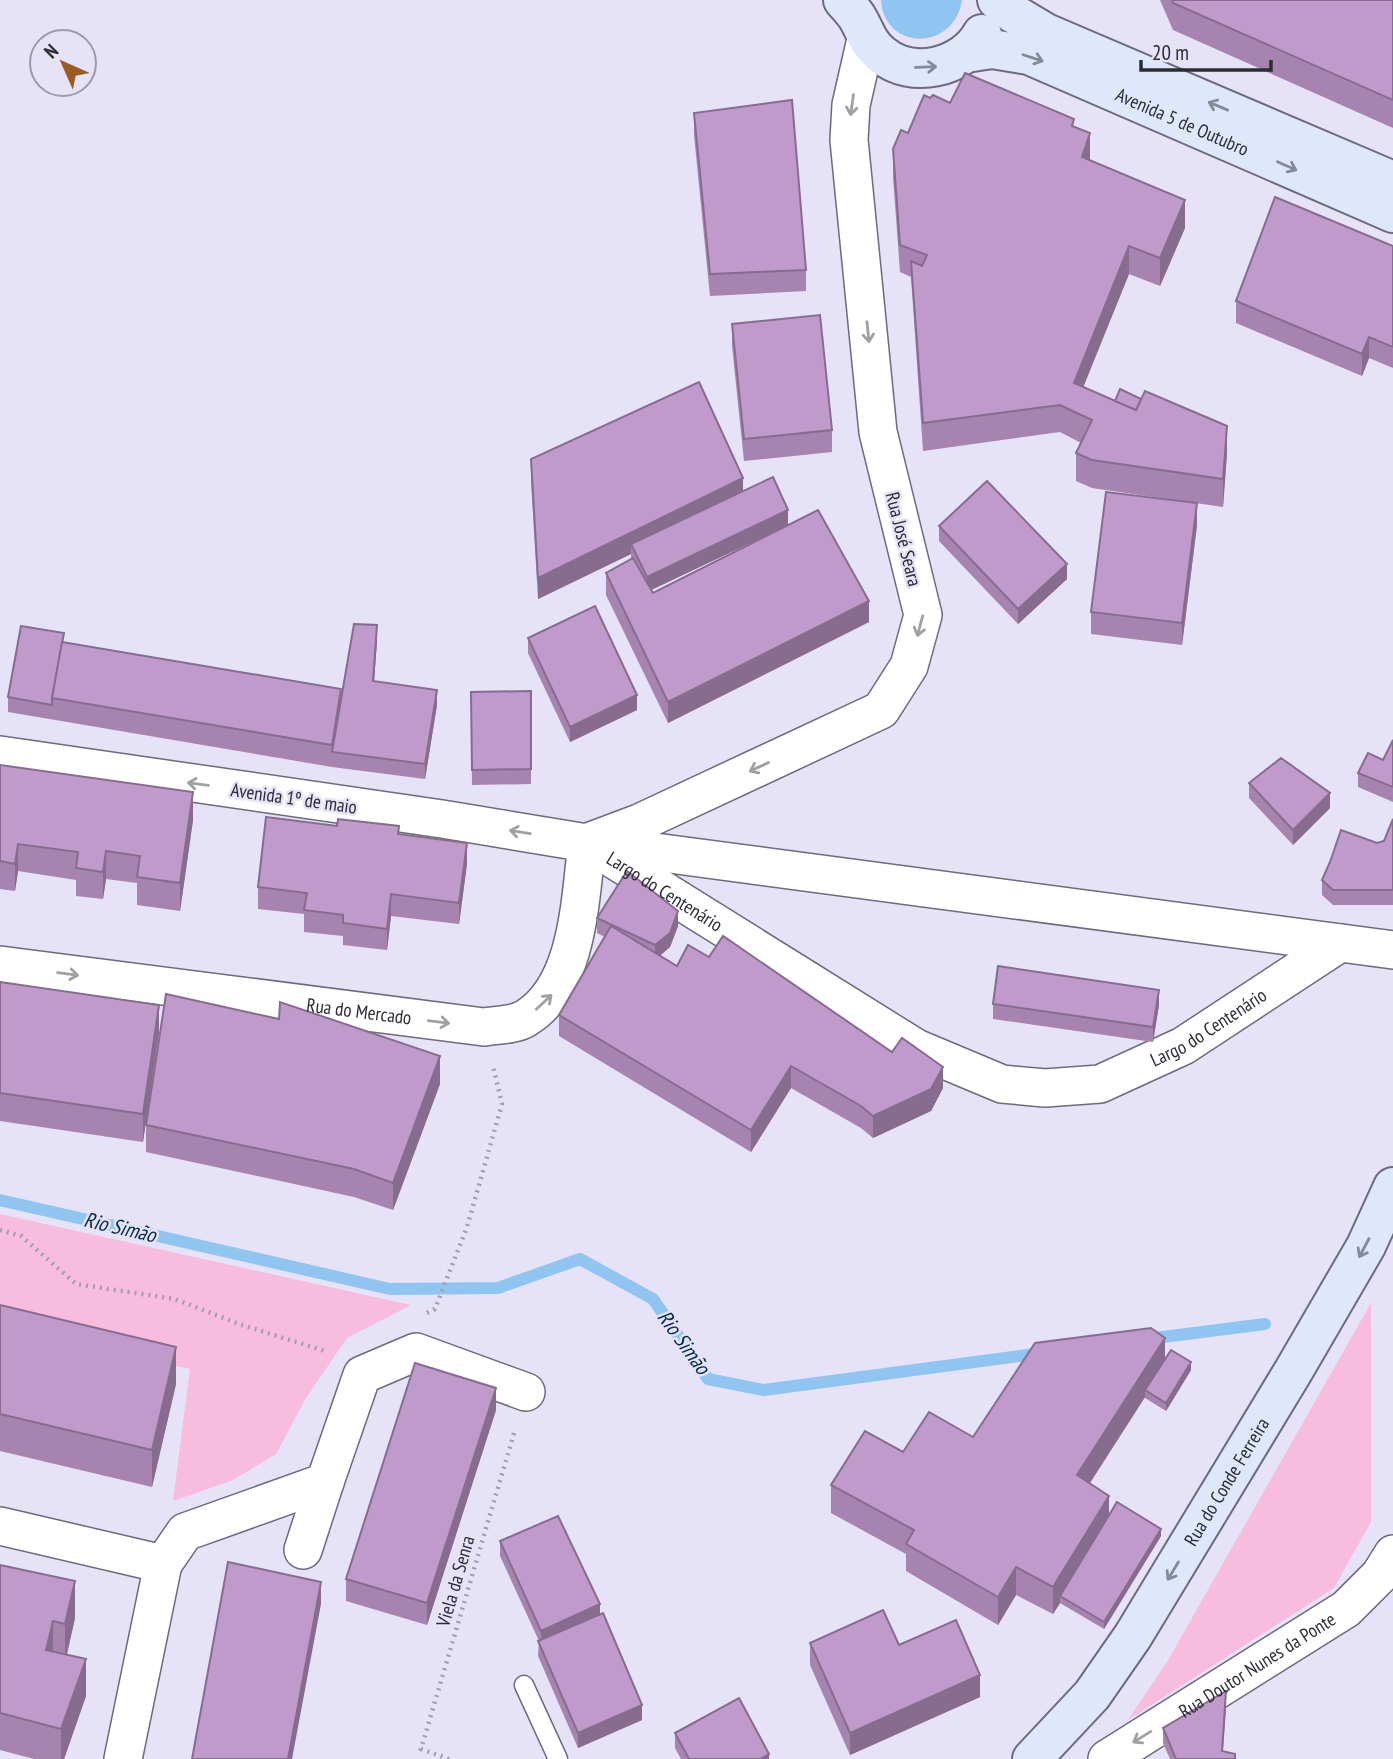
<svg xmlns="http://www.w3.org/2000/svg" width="1393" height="1759" viewBox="0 0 1393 1759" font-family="'PT Sans Narrow',sans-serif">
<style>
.green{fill:#f8bcde}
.water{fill:#8fc5f0}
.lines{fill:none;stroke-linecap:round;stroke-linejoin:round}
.stream{stroke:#8fc5f0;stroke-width:12}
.lane-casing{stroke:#6d6a7d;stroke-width:21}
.street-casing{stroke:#6d6a7d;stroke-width:40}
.secondary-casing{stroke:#6d6a7d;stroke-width:42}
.path{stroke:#a19eae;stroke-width:4.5;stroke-dasharray:2 5;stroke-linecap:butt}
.lane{stroke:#fff;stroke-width:18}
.street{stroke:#fff;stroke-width:37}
.secondary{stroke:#dfe7fc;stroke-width:38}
.wall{fill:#a684af;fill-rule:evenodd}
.shaded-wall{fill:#876c8f}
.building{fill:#c19acc;stroke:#876c8f;stroke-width:2}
.oneway{stroke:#868a98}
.oneway2{stroke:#a0a0a4}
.labels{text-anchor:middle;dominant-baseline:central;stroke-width:5;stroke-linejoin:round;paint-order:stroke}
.street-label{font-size:19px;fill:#2d2c34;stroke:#e6e2f8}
.water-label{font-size:21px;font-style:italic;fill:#022e4a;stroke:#e6e2f8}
</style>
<rect width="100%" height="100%" fill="#e6e2f8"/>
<!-- green -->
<g class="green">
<path d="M0,1214L411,1305L347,1338L306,1398L276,1454L233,1480L173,1501L190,1369L0,1326Z"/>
<path d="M1371,1303V1522L1334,1588L1128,1720L1167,1662Z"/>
</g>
<!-- water -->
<path class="water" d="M881,0H962C954,52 884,51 881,0Z"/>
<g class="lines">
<!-- stream -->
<g class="stream">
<path d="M0,1200L390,1289L498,1288L580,1259L653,1299L708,1379L764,1390L1042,1353"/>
<path d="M1147,1339L1265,1324"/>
</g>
<!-- lane casing -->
<g class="lane-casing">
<path id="lane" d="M524,1685L558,1759"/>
</g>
<!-- street casing -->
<g class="street-casing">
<g id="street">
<path d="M0,755L442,819L587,843L1393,950"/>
<path d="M591,841L639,823L881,710L909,666L923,615L878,432L849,140L851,105L866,39"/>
<path id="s1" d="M597,849L916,1048L1002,1084L1045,1088L1100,1084L1183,1046L1340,943"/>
<path id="s2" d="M0,965L484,1027C496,1025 516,1025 526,1018C579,986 580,898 587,843"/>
<path d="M0,1526L163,1564L123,1759"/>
<path d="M303,1550L325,1482"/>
<path d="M163,1564L185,1532L325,1482L362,1375L416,1352L526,1392"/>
<path id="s3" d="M1107,1759L1346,1609L1380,1575L1393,1554"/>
</g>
</g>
<!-- secondary casing -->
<g class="secondary-casing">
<g id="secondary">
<path d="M843,0C848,6 853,11 857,17C866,32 867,42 881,54C912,80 963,68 982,34"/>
<path d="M997,0L1014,14L1046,33L1393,181"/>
<path id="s4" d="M966,53L992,49L1029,55L1393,213"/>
<path id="s5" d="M1032,1759L1092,1695L1133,1636L1294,1370L1366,1246L1393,1187"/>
</g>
</g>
<!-- path -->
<g class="path">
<path d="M0,1230L21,1236L76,1284L175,1299L239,1324L328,1352"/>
<path d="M427,1313L435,1309L467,1227L502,1104L493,1066"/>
<path d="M449,1759L421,1749L515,1430"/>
</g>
<!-- lane -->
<use href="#lane" class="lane"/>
<!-- street -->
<use href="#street" class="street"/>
<!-- secondary -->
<use href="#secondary" class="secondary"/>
</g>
<!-- wall -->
<g class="wall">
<path d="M1160,0H1393V128L1173,30Z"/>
<path d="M950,103L1074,127L1090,160L1185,228L1160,286L1129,274L1083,387L1227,453L1223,507L1092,488L1076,481V453L1081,443L1060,432L923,451L911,277L900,272L893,177V149L908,133Z"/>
<path d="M694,113L806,270V291L710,296L694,135Z"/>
<path d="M1393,246V368L1369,358L1362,376L1236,323V301Z"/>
<path d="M732,324L832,430V452L744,461L732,346Z"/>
<path d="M531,459L743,491L788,525L869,622L668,723L606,595V573L631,559V554L538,599L531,481ZM778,530L653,593L651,590Z"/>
<path d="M1197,525L1182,645L1091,634V612Z"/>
<path d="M939,526L1067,579L1018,624L939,541Z"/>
<path d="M528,638L637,710L570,742L528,653Z"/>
<path d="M377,640L374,681L437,705L425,779L332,767L8,712V697L64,642L341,697Z"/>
<path d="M531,691V784L472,785L471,692Z"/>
<path d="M1393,740V802L1358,787V773L1383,760Z"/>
<path d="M0,765L193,820L180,911L137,905V883L106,879L103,899L76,896V880L18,871L15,891L0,889Z"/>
<path d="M1249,783L1330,808L1293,845L1249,798Z"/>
<path d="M1393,819V905H1333L1322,895V880L1377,843L1384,841Z"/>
<path d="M399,834L467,864L459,924L391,916L387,950L343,945V936L304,932V914L258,909V887Z"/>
<path d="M597,918L678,926L670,947L660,955L677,966L943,1088L931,1111L873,1138L861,1128L791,1088L751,1152L559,1036V1015L605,937L597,933Z"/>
<path d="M0,982L159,1032L143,1142L0,1121Z"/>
<path d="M993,1004L1159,1005L1153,1042L993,1019Z"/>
<path d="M440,1084L393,1210L354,1197L146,1152V1125Z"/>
<path d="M0,1305L176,1384L152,1487L0,1451Z"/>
<path d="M1165,1359L1191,1370L1166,1411L1145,1398V1397L1090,1483L1109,1516L1161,1536L1104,1629L1060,1603L1053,1614L1016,1595L998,1625L906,1571V1554L831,1513V1485L903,1452L973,1437Z"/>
<path d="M496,1410L427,1625L346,1601V1579Z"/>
<path d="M500,1541L600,1615L642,1720L578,1748L538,1656L539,1641L500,1556Z"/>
<path d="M0,1565L75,1618L67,1655L86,1696L64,1759H34L0,1750Z"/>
<path d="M810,1643L980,1697L850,1755L810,1665Z"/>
<path d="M1226,1706L1223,1751L1235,1759H1170L1163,1743V1728Z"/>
<path d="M675,1733L769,1759H681L675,1748Z"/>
</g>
<!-- shaded-wall -->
<g class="shaded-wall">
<path d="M1090,133V161L1082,157Z"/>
<path d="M1185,200V228L1160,286V258Z"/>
<path d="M1129,246V274L1074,410V383Z"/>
<path d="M1369,337V358L1362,376V354Z"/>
<path d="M1227,426V453L1223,507V479Z"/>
<path d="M743,478V500L631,544V554L538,599V578Z"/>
<path d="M1197,503V525L1182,645V623Z"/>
<path d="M788,510V525L647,592V577Z"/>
<path d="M1067,564V579L1018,624V609Z"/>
<path d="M869,601V622L668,723V702Z"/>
<path d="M377,625V640L373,696V681Z"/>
<path d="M437,690V705L425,779V764Z"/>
<path d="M637,695V710L570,742V727Z"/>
<path d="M193,792V820L180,911V883Z"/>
<path d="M1330,793V808L1293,845V830Z"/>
<path d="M467,843V864L459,924V903Z"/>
<path d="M18,844V871L15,891V864Z"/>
<path d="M106,851V879L103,899V872Z"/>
<path d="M391,894V916L387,950V929Z"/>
<path d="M678,911V926L670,947L655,960V945Z"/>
<path d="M1159,990V1005L1153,1042V1027Z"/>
<path d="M159,1005V1032L143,1142V1114Z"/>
<path d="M440,1056V1084L393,1210V1183Z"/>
<path d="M791,1066V1088L751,1152V1130Z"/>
<path d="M943,1067V1088L931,1111L873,1138V1116Z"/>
<path d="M1165,1338V1366L1145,1390V1397L1077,1503V1475Z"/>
<path d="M176,1347V1384L152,1487V1450Z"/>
<path d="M1191,1362V1370L1166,1411V1403Z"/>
<path d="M496,1388V1410L427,1625V1603Z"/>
<path d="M1109,1496V1523L1060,1596V1603L1053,1614V1587Z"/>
<path d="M1161,1529V1536L1104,1629V1622Z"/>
<path d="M1016,1567V1595L998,1625V1597Z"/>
<path d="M75,1581V1618L65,1661V1624Z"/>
<path d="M321,1582V1604L292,1759H288Z"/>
<path d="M600,1604V1619L541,1646V1631Z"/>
<path d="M53,1621V1658L46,1650Z"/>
<path d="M86,1659V1696L64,1759H61V1729Z"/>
<path d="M980,1675V1697L850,1755V1733Z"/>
<path d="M1226,1691V1706L1222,1759Z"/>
<path d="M642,1705V1720L578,1748V1733Z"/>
<path d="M769,1754V1759H760Z"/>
</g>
<!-- building -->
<g class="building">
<path d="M1172,0H1393V100L1173,3Z"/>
<path d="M965,73L1074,119L1072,126L1090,133L1082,157L1185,200L1160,258L1129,246L1074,383L1136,410L1145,391L1227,426L1223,479L1092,460L1076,453L1092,420L1060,405L923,423L911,261L922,266L927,255L900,245L893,149L901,130L908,133L924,95L930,98L933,95L950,103Z"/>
<path d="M792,100L806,270L710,274L694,113Z"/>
<path d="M1275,197L1393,246V347L1369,337L1362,354L1236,301Z"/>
<path d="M820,315L832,430L744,439L732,324Z"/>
<path d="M699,382L743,478L538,578L531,459Z"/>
<path d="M1120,389L1141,399L1136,410L1115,401Z"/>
<path d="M773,477L788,510L647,577L631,544Z"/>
<path d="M987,481L1067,564L1018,609L939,526Z"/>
<path d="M1106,492L1197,503L1182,623L1091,612Z"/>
<path d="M818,510L869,601L668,702L606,573L633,558L653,593Z"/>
<path d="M595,606L637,695L570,727L528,638Z"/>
<path d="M354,624L377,625L373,681L437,690L425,764L332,752Z"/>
<path d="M21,626L64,633L52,698V705L8,697Z"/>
<path d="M62,642L341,689L332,745L52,698Z"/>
<path d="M531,691V769L472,770L471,692Z"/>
<path d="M1393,740V787L1358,773L1368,753L1383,760Z"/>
<path d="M1281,758L1330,793L1293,830L1249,783Z"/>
<path d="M0,765L193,792L180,883L137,877L140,856L106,851L103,872L76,868L78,852L18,844L15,864L0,861Z"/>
<path d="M266,817L337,826L338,819L399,826L398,834L467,843L459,903L391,894L387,929L343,923V915L304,910L307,893L258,887Z"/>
<path d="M1393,819V890H1333L1322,880L1330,862L1341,830L1377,843L1384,841Z"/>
<path d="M627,871L678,911L670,933L655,945L597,918Z"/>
<path d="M611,926L677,966L688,945L709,957L723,936L892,1052L902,1038L943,1067L931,1089L873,1116L861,1106L791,1066L751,1130L559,1015Z"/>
<path d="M998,966L1159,990L1153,1027L993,1004Z"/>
<path d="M0,982L159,1005L143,1114L0,1093Z"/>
<path d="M166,994L279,1019L280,1002L440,1056L393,1183L354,1169L146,1125Z"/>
<path d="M0,1305L176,1347L152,1450L0,1414Z"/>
<path d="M1151,1328L1165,1338L1077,1475L1109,1496L1053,1587L1016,1567L998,1597L906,1544L914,1530L831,1485L865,1431L903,1452L929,1412L973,1437L1035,1343Z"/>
<path d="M1171,1350L1191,1362L1166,1403L1145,1390Z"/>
<path d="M415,1363L496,1388L427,1603L346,1579Z"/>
<path d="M1117,1502L1161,1529L1104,1622L1060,1596Z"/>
<path d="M558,1516L600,1604L541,1631L500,1541Z"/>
<path d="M228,1562L321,1582L288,1759H192Z"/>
<path d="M0,1565L75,1581L65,1624L53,1621L46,1650L86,1659L61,1729L0,1713Z"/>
<path d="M883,1610L899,1645L956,1620L980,1675L850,1733L810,1643Z"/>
<path d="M603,1613L642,1705L578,1733L538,1641Z"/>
<path d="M1226,1691L1222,1751L1235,1754V1759H1176L1163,1728Z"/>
<path d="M739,1698L769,1754L760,1759H689L675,1733Z"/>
</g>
<!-- one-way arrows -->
<defs><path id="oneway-shaft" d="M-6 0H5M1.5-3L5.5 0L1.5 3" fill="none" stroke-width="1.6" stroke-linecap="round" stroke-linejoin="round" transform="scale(1.75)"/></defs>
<g class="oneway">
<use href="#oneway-shaft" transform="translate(1033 58) rotate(18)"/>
<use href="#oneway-shaft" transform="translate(926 67) rotate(-2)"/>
<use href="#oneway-shaft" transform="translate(1218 106) rotate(-157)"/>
<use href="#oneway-shaft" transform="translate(1287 166) rotate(24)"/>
<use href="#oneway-shaft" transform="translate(1364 1248) rotate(118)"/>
<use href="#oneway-shaft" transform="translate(1173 1571) rotate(121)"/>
</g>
<g class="oneway2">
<use href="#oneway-shaft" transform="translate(852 105) rotate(98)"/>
<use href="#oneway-shaft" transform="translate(868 332) rotate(84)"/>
<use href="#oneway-shaft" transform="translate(920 626) rotate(105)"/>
<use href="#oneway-shaft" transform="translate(759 767) rotate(155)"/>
<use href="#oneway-shaft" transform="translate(198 784) rotate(-172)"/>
<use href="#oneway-shaft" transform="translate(520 832) rotate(-171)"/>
<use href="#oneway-shaft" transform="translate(68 974) rotate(7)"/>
<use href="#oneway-shaft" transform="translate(544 1002) rotate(-43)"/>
<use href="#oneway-shaft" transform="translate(439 1022) rotate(7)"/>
<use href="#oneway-shaft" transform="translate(1142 1737) rotate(148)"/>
</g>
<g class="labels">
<!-- street labels -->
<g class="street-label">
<text stroke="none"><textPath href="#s4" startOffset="231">Avenida 5 de Outubro</textPath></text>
<text transform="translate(904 539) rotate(76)">Rua José Seara</text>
<text transform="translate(294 798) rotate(8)">Avenida 1º de maio</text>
<text stroke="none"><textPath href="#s1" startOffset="80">Largo do Centenário</textPath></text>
<text stroke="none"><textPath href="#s2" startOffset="362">Rua do Mercado</textPath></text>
<text stroke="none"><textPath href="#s1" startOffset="690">Largo do Centenário</textPath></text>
<text stroke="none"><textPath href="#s5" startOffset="340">Rua do Conde Ferreira</textPath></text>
<text transform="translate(455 1581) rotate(-74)">Viela da Senra</text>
<text stroke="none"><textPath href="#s3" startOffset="177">Rua Doutor Nunes da Ponte</textPath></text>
</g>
<!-- water labels -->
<g class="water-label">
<text transform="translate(120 1227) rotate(13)">Rio Simão</text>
<text transform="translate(684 1342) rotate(54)">Rio Simão</text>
</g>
</g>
<!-- north arrow -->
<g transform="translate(63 63) rotate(315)"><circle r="33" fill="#e6e2f8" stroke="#9c99aa" stroke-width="2"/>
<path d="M0-5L12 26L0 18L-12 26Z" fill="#9a5c21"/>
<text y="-10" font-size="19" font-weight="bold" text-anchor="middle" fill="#2d2c34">N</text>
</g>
<!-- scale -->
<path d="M1141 60v10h130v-10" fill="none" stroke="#2d2c34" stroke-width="3.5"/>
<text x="1152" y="60" font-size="21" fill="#2d2c34" stroke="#e6e2f8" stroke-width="5" paint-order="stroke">20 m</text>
</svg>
